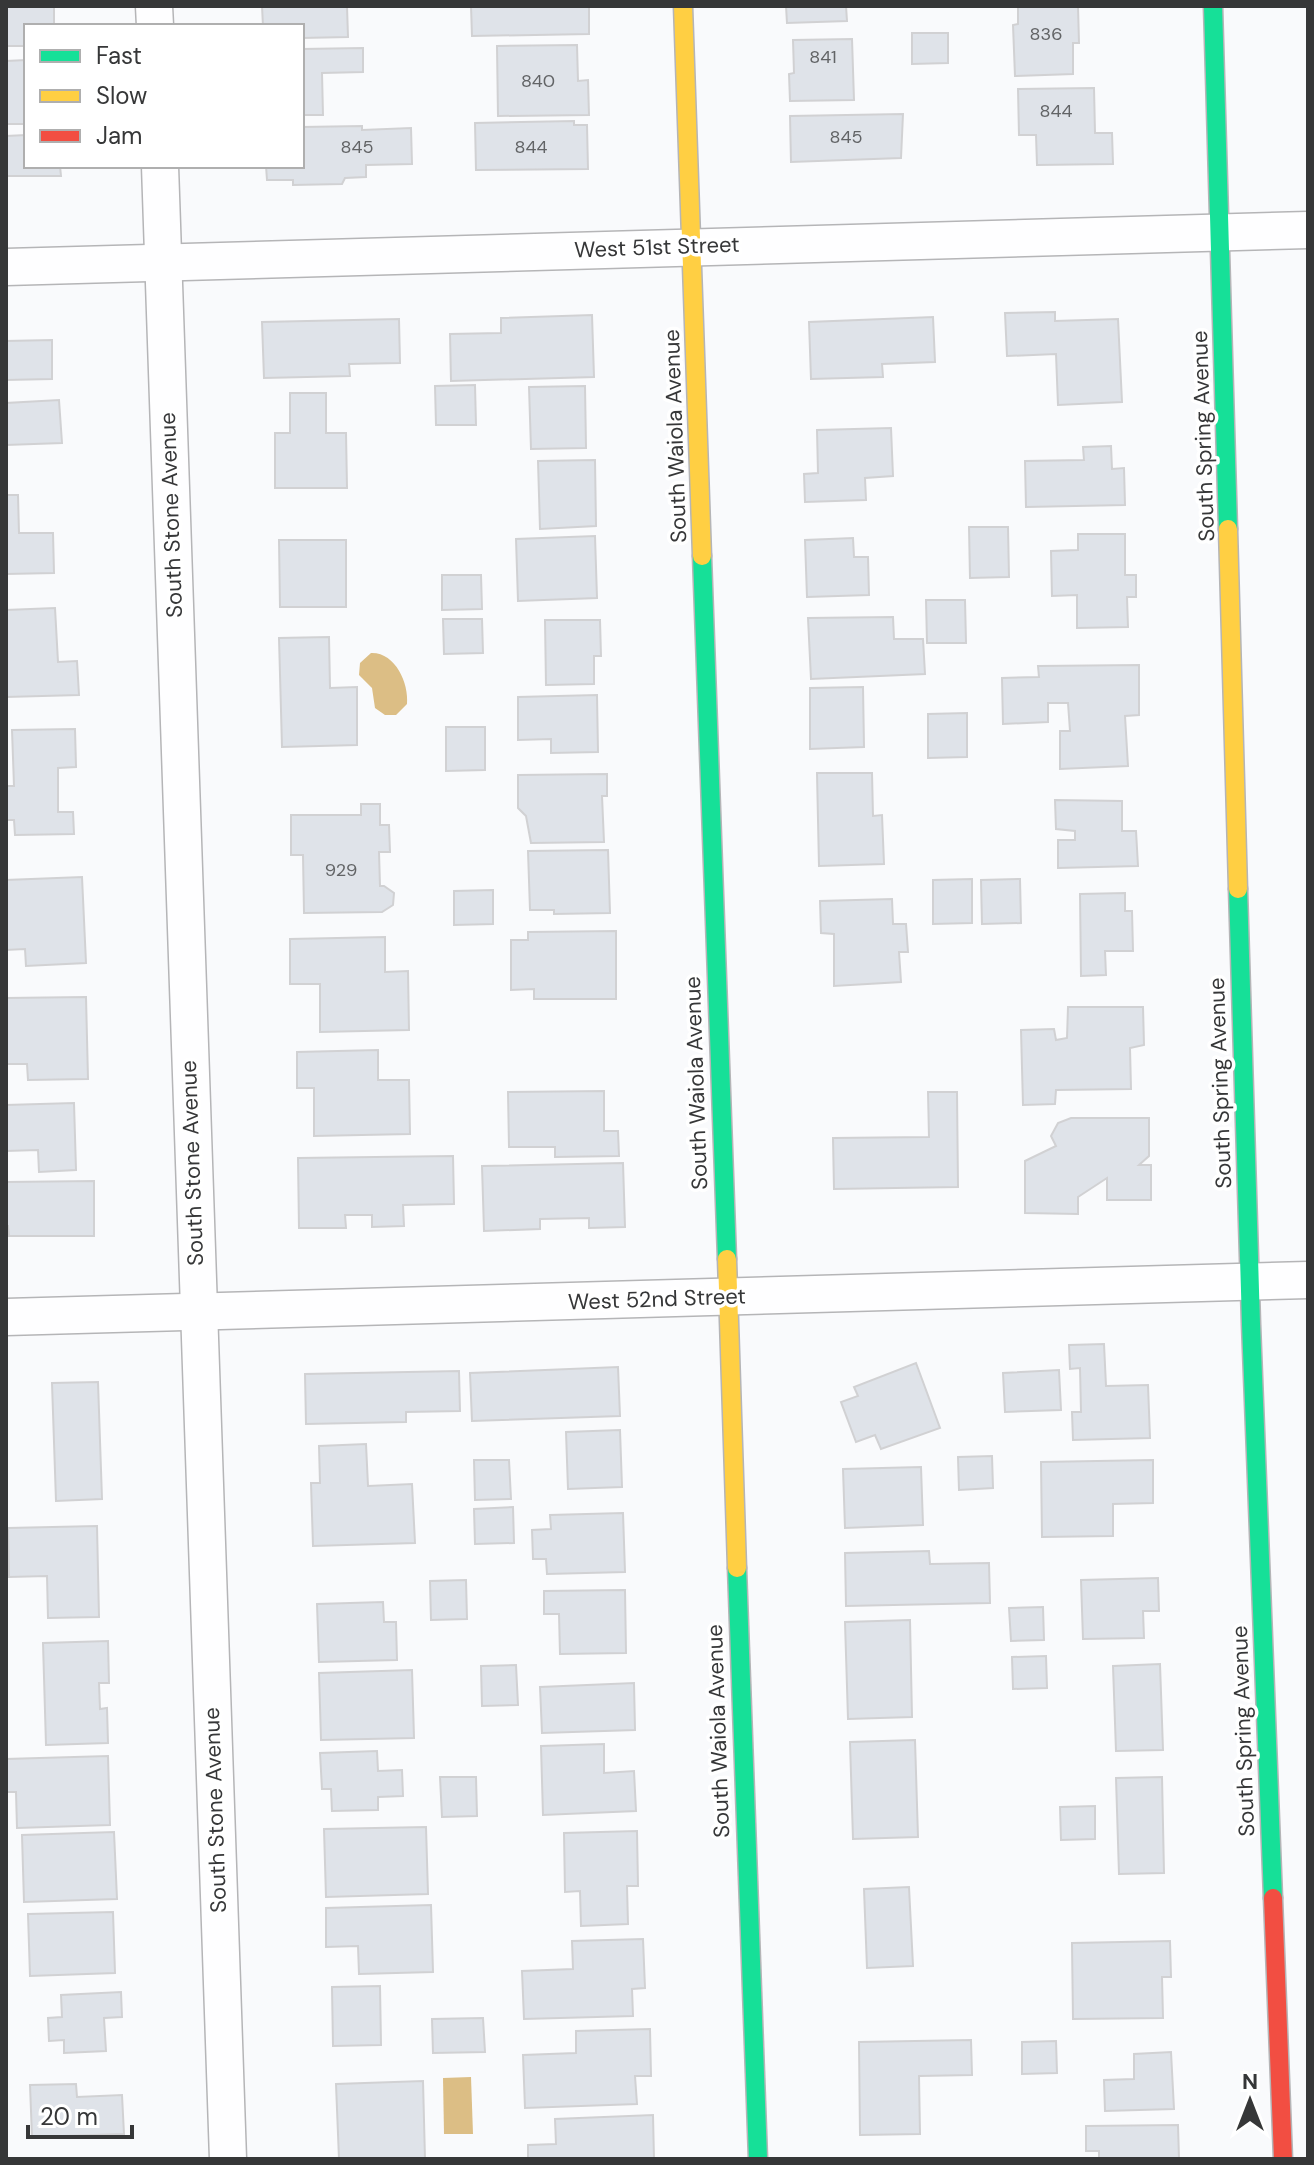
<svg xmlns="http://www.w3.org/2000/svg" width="1314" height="2165" viewBox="0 0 1314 2165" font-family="'DM Sans',sans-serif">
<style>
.water{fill:#dcbe85}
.building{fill:#dfe3e9;stroke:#d1d1d3;stroke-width:2}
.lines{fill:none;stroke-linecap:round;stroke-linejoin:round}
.street-casing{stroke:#b5b5b7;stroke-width:39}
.fast-casing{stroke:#b5b5b7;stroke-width:21}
.slow-casing{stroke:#b5b5b7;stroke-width:21}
.jam-casing{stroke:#b5b5b7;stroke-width:21}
.street{stroke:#fefeff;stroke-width:36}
.fast{stroke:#16e098;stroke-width:18}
.slow{stroke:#ffcf43;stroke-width:18}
.jam{stroke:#f24e42;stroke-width:18}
.labels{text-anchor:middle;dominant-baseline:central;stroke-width:7;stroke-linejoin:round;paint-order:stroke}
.number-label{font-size:18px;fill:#626466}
.street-label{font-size:22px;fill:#363738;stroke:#fff}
</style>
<rect width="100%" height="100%" fill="#f9fafc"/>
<!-- water -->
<g class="water">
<path d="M371,653C395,652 409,683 407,704L396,715H385L375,708L372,688L359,675L360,663Z"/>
<path d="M471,2077L473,2134H444L443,2078Z"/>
</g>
<!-- building -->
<g class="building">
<path d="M6,6H54V26H26V46H6Z"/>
<path d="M262,6H347L348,37L302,38V26H263Z"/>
<path d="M471,6H589V34L472,36Z"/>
<path d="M786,6H846L847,21L787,23Z"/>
<path d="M1018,6H1078L1079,43H1073V74L1015,76L1013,25L1018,24Z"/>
<path d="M912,33H948V63L912,64Z"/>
<path d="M852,39L854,100L790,101L789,74L794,73L793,40Z"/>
<path d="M577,45L578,81L588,80L589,115L498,116L497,46Z"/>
<path d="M363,48V72L322,73L323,115H302V49Z"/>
<path d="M26,60V124H6V61Z"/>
<path d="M1094,88L1095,133H1112L1113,164L1037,165L1036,135H1019L1018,89Z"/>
<path d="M903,114L901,158L791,162L790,116Z"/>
<path d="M574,121V125H587L588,169L476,170L475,123Z"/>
<path d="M362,126V130L411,128L412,164L366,165V177L345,178L342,184L293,185V180H267L266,166H302V127Z"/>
<path d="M26,135V166H60L61,176H6V136Z"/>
<path d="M1055,312V321L1118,319L1122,402L1058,405L1056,354L1007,356L1005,313Z"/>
<path d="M592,315L594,377L451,381L450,334L501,333V318Z"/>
<path d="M933,317L935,362L882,364L883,377L811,379L809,322Z"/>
<path d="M399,319L400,363L349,364L350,376L264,378L262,322Z"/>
<path d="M52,340V379L6,380V341Z"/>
<path d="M475,385L476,425H436L435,386Z"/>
<path d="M585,386L586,448L531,449L529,387Z"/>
<path d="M290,393H326V433H346L347,488H275V433H290Z"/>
<path d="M59,400L62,443L6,445V403Z"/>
<path d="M891,428L893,476L865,478L866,500L805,502L804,474L818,473L817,430Z"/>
<path d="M1111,446L1112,469L1124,468L1125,505L1026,507L1025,461L1084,460L1083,447Z"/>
<path d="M595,460L596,526L540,529L538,461Z"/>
<path d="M6,495H18L19,533H53L54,573L6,574Z"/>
<path d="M969,527H1008L1009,577L970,578Z"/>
<path d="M1078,534H1125V575H1136V597H1127L1128,627L1077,628V595L1052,596L1051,551L1078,550Z"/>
<path d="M595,536L597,598L518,601L516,539Z"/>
<path d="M853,538L854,557H868L869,595L807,597L805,540Z"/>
<path d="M279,540H346V607H280Z"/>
<path d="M442,575H481L482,609L442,610Z"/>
<path d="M926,600H965L966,643H927Z"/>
<path d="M55,608L58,662L77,661L79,695L6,697V610Z"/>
<path d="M893,617L894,639H923L925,674L811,679L808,618Z"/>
<path d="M443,619H482L483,653L444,654Z"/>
<path d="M545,620H600L601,656H594V684L546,685Z"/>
<path d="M329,637L330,688L357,687V745L282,747L279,638Z"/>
<path d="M1139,665V715L1125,716L1128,766L1060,769V731H1070L1068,703H1048V722L1003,724L1002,678L1039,677L1038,666Z"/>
<path d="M863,687L864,747L810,749V688Z"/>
<path d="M597,695L598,752L551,753V739L518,740V697Z"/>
<path d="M967,713V757L928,758V714Z"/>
<path d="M446,727H485V770L446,771Z"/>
<path d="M75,729L76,767L58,768V812H73L74,834L15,835L14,820H6V786H14L12,730Z"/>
<path d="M817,773H872L873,816L882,815L884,864L819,866Z"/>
<path d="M607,774V796H602L604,842L531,843L526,816L518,808V775Z"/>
<path d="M1055,800L1122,801V831H1136L1138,866L1058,868V840H1075V831L1056,829Z"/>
<path d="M361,804H380V825H389L390,852H379L380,886H384L394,893L393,905L382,912L304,913L303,855H291V815H361Z"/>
<path d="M608,850L610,913L554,914V910H530L528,851Z"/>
<path d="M82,877L86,963L26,966L25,949L6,950V880Z"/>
<path d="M972,879V923L933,924V880Z"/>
<path d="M1020,879L1021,923L982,924L981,880Z"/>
<path d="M493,890V924L454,925V891Z"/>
<path d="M1125,893V911H1132L1133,951H1105L1106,975L1081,976L1080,894Z"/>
<path d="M892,899L893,924H906L908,952H899L901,982L834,986V934L821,933L820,901Z"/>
<path d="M616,931V999H534V989L511,990V940H528V932Z"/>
<path d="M385,937V972L408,971L409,1030L320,1032V984H290V939Z"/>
<path d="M86,997L88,1079L28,1080L27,1064H6V998Z"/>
<path d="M1068,1007H1143L1144,1045L1130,1048L1131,1089L1056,1090L1055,1104L1023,1105L1021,1030L1054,1029L1056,1040L1067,1038Z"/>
<path d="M378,1050V1080H409L410,1134L314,1136V1088H297V1052Z"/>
<path d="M604,1091V1131H618L619,1156L555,1157V1147H509L508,1092Z"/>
<path d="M928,1092H957L958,1187L834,1189L833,1138L929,1137Z"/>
<path d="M74,1103L76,1170L39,1172L38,1150L6,1151V1105Z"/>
<path d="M1071,1118H1149V1156L1139,1165H1151V1200H1107V1178L1078,1197V1214L1025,1213V1161L1056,1146L1051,1136L1058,1123Z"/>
<path d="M453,1156L454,1204L403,1205L404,1226L372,1227V1215H345L346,1228H299L298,1158Z"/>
<path d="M623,1163L625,1227L589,1228V1218L540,1219V1229L484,1231L482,1166Z"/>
<path d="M94,1181V1236H9L8,1226H6V1182Z"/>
<path d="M1104,1344L1106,1386L1148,1385L1150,1438L1073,1440L1072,1412H1081L1080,1368L1070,1369L1069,1345Z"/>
<path d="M916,1363L940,1428L881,1449L875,1435L856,1442L841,1402L858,1396L854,1387Z"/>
<path d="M618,1367L620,1416L472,1421L470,1373Z"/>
<path d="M1059,1370L1061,1410L1005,1412L1003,1373Z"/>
<path d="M459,1371L460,1411L406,1412V1422L306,1424L305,1374Z"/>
<path d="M98,1382L102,1499L56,1501L52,1383Z"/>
<path d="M620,1430L622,1487L568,1489L566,1432Z"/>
<path d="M366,1444L368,1486L412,1484L415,1543L313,1546L311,1483H320L319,1446Z"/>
<path d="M992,1456L993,1488L959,1490L958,1457Z"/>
<path d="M474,1460H509L511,1499L475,1500Z"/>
<path d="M1153,1460V1503L1113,1504V1536L1042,1537L1041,1462Z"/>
<path d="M921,1467L923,1525L845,1528L843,1469Z"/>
<path d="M513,1507L514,1543L475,1544L474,1509Z"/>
<path d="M623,1513L625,1572L547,1574L546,1559H533L532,1530L551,1529L550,1515Z"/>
<path d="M97,1526L99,1617L48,1618L47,1576L9,1577L8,1528Z"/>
<path d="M929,1551L930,1564L989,1563L990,1603L846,1606L845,1553Z"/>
<path d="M1158,1578L1159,1611H1143L1144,1638L1083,1639L1081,1580Z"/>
<path d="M466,1580L467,1619L431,1620L430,1581Z"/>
<path d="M625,1590L626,1653L560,1654L559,1614H544V1591Z"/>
<path d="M383,1602L384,1622H396L397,1660L319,1662L317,1604Z"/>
<path d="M1043,1607L1044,1640L1011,1641L1009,1608Z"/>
<path d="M910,1620L912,1717L848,1719L845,1622Z"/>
<path d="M108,1641L109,1683H99L100,1709L107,1708L108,1743L46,1745L43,1643Z"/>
<path d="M1046,1656L1047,1688L1013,1689L1012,1657Z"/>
<path d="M1160,1664L1163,1750L1116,1751L1113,1666Z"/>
<path d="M516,1665L518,1705L482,1706L481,1666Z"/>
<path d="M412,1670L414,1738L321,1740L319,1673Z"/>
<path d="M634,1683L635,1730L542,1733L540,1687Z"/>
<path d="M915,1740L918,1837L853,1839L850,1742Z"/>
<path d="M604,1744V1773L634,1771L636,1811L543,1815L541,1746Z"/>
<path d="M377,1751L378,1771L402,1770L403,1796L378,1797V1810L332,1811L331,1789H322L320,1753Z"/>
<path d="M108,1756L110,1825L17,1828L16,1792H6V1759Z"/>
<path d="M440,1777H476L477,1816L442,1817Z"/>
<path d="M1162,1777L1164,1873L1119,1874L1116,1778Z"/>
<path d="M1095,1806V1839L1061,1840L1060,1807Z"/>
<path d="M426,1827L428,1894L326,1897L324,1829Z"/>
<path d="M637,1831L638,1886H627L628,1924L581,1926L580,1891L565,1892L564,1833Z"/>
<path d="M114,1832L117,1899L24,1902L22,1835Z"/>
<path d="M909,1887L913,1966L867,1968L864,1889Z"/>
<path d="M431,1905L433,1972L359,1974L358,1946L326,1947V1908Z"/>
<path d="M113,1912L115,1973L30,1976L28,1914Z"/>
<path d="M643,1939L645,1988L632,1989L633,2016L524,2019L522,1971L573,1969L572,1941Z"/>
<path d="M1170,1941L1171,1977H1162L1163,2018L1073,2019L1072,1943Z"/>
<path d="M380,1986L381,2045L333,2046L332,1987Z"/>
<path d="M121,1992L122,2017L104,2018L106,2051L64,2053V2040L49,2041L48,2018L62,2017L61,1995Z"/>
<path d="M483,2018L485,2052L433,2053L432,2019Z"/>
<path d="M650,2029L651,2076H635L637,2104L525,2108L523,2055L576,2053V2031Z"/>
<path d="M971,2040L972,2075L919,2076L920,2134L860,2135L859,2042Z"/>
<path d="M1056,2041L1057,2073L1022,2074V2042Z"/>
<path d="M1171,2052L1174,2109L1105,2111L1104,2080L1134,2079V2054Z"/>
<path d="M423,2081L425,2159H339L336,2084Z"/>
<path d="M76,2084L77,2097L122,2095L124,2134L32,2137L30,2085Z"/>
<path d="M653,2115L654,2159H528V2145L556,2144L555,2119Z"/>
<path d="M1178,2125L1179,2159H1099V2151H1086V2126Z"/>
</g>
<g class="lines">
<!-- street casing -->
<g class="street-casing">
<g id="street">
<path d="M154,6L155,26"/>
<path d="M160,166L228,2159"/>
<path d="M6,267L1308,230"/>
<path d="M6,1317L1308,1280"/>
</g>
</g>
<!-- fast casing -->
<g class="fast-casing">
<g id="fast">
<path d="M1213,6L1228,529"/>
<path d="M702,556L727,1259"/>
<path d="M1238,889L1251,1324L1273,1898"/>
<path d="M737,1568L758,2159"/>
</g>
</g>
<!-- slow casing -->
<g class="slow-casing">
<g id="slow">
<path d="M683,6L702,556"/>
<path d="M1228,529L1238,889"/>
<path d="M727,1259L737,1568"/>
</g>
</g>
<!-- jam casing -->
<g class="jam-casing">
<path id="jam" d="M1273,1898L1283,2159"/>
</g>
<!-- street -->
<use href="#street" class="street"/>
<!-- fast -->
<use href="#fast" class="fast"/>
<!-- slow -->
<use href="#slow" class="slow"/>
<!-- jam -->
<use href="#jam" class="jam"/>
</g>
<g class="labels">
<!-- number labels -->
<g class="number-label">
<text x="1046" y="34">836</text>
<text x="823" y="57">841</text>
<text x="538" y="81">840</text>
<text x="1056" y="111">844</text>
<text x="846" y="137">845</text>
<text x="357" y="147">845</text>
<text x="531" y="147">844</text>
<text x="341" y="870">929</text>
</g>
<!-- street labels -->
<g class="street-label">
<text transform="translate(657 247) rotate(-2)">West 51st Street</text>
<text transform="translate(675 436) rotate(-92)">South Waiola Avenue</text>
<text transform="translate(1203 436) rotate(-92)">South Spring Avenue</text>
<text transform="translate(171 515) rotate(-92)">South Stone Avenue</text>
<text transform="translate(696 1083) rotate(-92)">South Waiola Avenue</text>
<text transform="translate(1220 1083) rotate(-92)">South Spring Avenue</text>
<text transform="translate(192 1163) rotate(-92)">South Stone Avenue</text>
<text transform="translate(657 1299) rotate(-2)">West 52nd Street</text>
<text transform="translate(718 1731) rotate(-92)">South Waiola Avenue</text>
<text transform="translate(1243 1731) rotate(-92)">South Spring Avenue</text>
<text transform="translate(215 1810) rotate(-92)">South Stone Avenue</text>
</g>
</g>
<!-- border -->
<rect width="1314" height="2165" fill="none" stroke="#363738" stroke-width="16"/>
<!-- legend -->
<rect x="24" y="24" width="280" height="144" fill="#ffffff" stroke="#afafaf" stroke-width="2"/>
<rect x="40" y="50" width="40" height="12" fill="#16e098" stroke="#afafaf" stroke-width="2"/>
<text x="96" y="64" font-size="24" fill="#363738">Fast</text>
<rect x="40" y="90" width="40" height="12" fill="#ffcf43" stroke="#afafaf" stroke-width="2"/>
<text x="96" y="104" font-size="24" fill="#363738">Slow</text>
<rect x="40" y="130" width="40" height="12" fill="#f24e42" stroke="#afafaf" stroke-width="2"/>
<text x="96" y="144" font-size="24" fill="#363738">Jam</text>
<!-- north arrow -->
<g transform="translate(1250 2101)" stroke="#ffffff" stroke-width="6" paint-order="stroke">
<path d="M0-6L14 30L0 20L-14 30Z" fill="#363738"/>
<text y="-12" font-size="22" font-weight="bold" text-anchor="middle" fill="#363738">N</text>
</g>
<!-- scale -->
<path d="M28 2125v12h104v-12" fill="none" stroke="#363738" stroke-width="4"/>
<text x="40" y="2125" font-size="24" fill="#363738" stroke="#ffffff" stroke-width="6" paint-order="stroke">20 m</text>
</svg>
